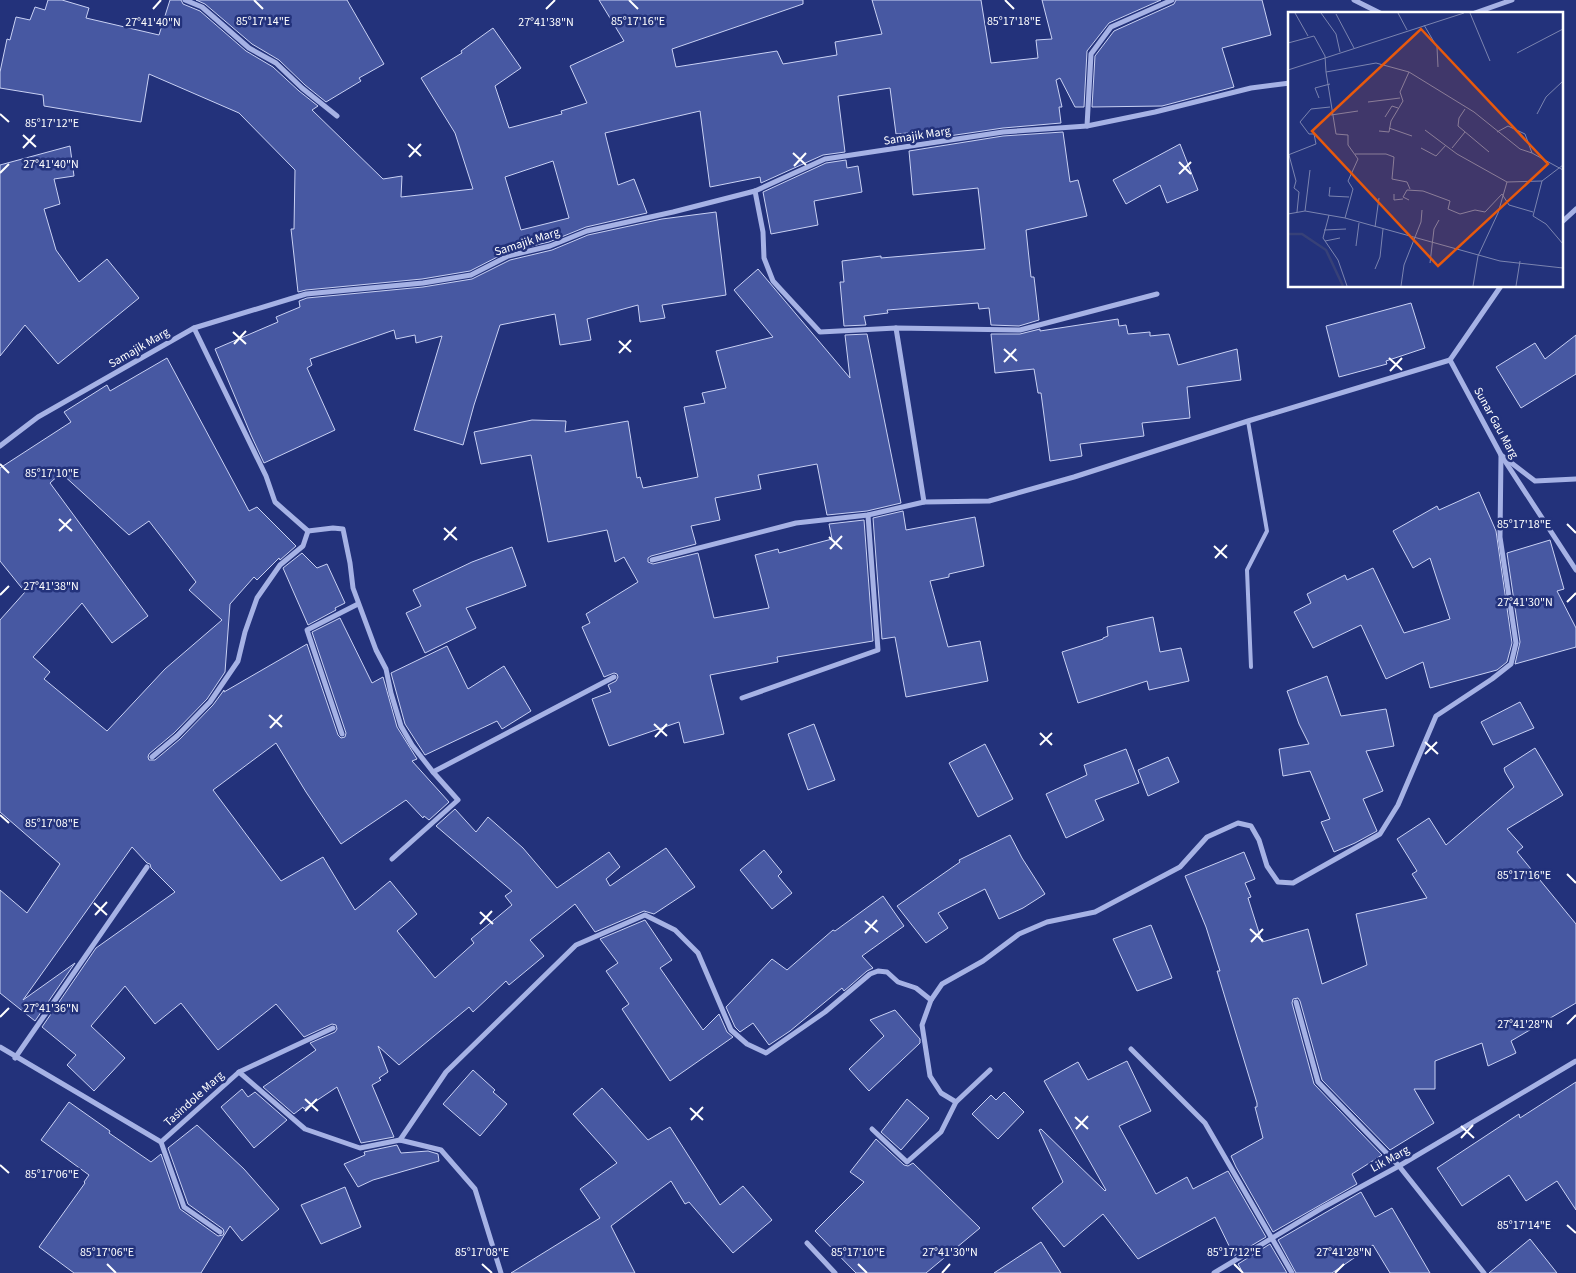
<svg xmlns="http://www.w3.org/2000/svg" width="1576" height="1273" viewBox="0 0 1576 1273" font-family="'Source Sans 3',sans-serif">
<style>
.building{fill:#4758a2;stroke:#c9d1f4;fill-rule:evenodd}
.lines{fill:none;stroke-linecap:round;stroke-linejoin:round}
.lane{stroke:#a6b2e5;stroke-width:4}
.street{stroke:#a6b2e5;stroke-width:5}
.ticks{fill:none;stroke:#fff;stroke-width:2}
.labels{text-anchor:middle;dominant-baseline:central;stroke-width:5;stroke-linejoin:round;paint-order:stroke}
.street-label{font-size:12px;fill:#fff;stroke:#23327b}
.inset-river{fill:none;stroke:#374178;stroke-width:2.5}
.inset-road{fill:none;stroke:#7b84b0;stroke-width:1}
.view{fill:#e8590c;fill-opacity:0.15;stroke:#e8590c;stroke-width:2.5}
.inset-edge{fill:none;stroke:#fff;stroke-width:2.5}
.ticks-label{font-size:12px;text-anchor:middle;fill:#fff;stroke:#23327b;stroke-width:5;stroke-linejoin:round;paint-order:stroke}
</style>
<rect width="100%" height="100%" fill="#23327b"/>
<!-- building -->
<g class="building">
<path d="M48,0H62L89,8L86,18L159,35L170,0H181L183,4L200,11L246,51L273,67L299,91L318,106L312,110L383,179L402,176L401,197L473,189L455,133L421,78L462,53L461,51L493,28L521,68L495,86L509,128L562,114L561,111L587,103L570,66L624,41L599,0H803V4L672,49L676,67L777,51L783,64L837,55L835,42L882,34L872,0H981L991,63L1038,58L1036,40L1052,39L1042,0H1161L1109,23L1087,51L1084,107H1075L1060,78L1056,80L1062,107H1059L1061,123L1003,128L908,142V133L896,134L890,88L838,96L845,152L823,155L761,183L760,177L710,187L700,111L605,133L618,185L634,179L647,213L586,227L549,242L507,252L470,271L422,279L306,290L298,292L291,229H294L295,170L239,113L149,74L141,122L44,106L43,95L0,88V72L7,39L10,40L16,17L30,20L35,7L45,10ZM553,161L569,218L521,230L505,177Z"/>
<path d="M196,0H347L384,64L359,78L361,81L326,102L305,85L279,60L252,44L205,4Z"/>
<path d="M1176,0H1262L1271,35L1222,48L1234,87L1162,106L1092,107L1095,56L1114,31L1174,4Z"/>
<path d="M1063,132L1070,182L1078,180L1087,216L1026,230L1031,277H1034L1039,320L1019,326L991,325L989,308L979,309L978,303L887,310L888,313L864,316L866,325L844,326L840,282H844L842,261L881,256V258L985,249L978,188L913,195L909,151L1003,136Z"/>
<path d="M1180,144L1198,190L1167,203L1160,185L1126,204L1113,180Z"/>
<path d="M70,146L74,176L54,179L60,204L44,209L56,250L79,282L107,259L139,298L58,364L25,325L0,356V165Z"/>
<path d="M846,160L847,168L858,166L862,192L814,201L818,225L771,234L763,192L826,163Z"/>
<path d="M716,212L726,295L662,305L665,318L640,322L638,305L587,319L591,340L560,345L555,314L500,325L474,405L463,445L414,430L442,336L416,343L415,335L396,339L394,330L310,359L312,365L307,368L335,430L264,463L251,435L215,349L278,322L276,317L300,307L299,301L307,298L423,287L472,279L510,260L552,250L588,235L662,219Z"/>
<path d="M758,269L850,378L845,335L867,334L901,503L867,511L827,515L817,464L758,475L761,489L715,498L720,520L691,526L696,544L651,556L648,558V562L653,564L698,553L714,618L769,608L755,555L778,549L779,553L832,539L829,524L864,520L873,641L777,657L778,662L710,675L724,734L684,743L679,722L609,746L592,699L611,692L608,685L616,681L618,677L617,674L614,673L604,677L582,627L590,623L586,614L638,582L624,557L615,562L607,530L548,542L531,455L481,464L474,432L532,420L566,421L565,432L628,421L637,478L640,477L643,488L698,477L684,407L705,403L702,393L726,388L716,351L773,337L734,290Z"/>
<path d="M1411,303L1425,348L1386,361L1387,364L1339,377L1326,326Z"/>
<path d="M1118,319L1119,326L1126,325L1128,334L1150,332V336L1169,334L1178,365L1237,349L1241,380L1187,387L1190,418L1142,423L1144,436L1080,444L1082,456L1050,461L1041,393H1038L1034,369L995,373L991,334H1020L1040,329V331Z"/>
<path d="M1576,335V374L1521,408L1496,367L1535,343L1545,359Z"/>
<path d="M167,358L249,511L257,507L296,546L280,560L279,558L257,580L254,577L230,604L225,672L207,699L174,733L149,754L148,757L149,760H155L180,739L213,705L224,690V692L307,644L338,735L341,738L345,737L346,733L312,632L340,618L372,683L383,677L397,727L417,759L412,761L449,802L429,820L424,816L423,818L406,800L341,844L306,792L276,743L213,790L281,881L323,857L355,910L390,881L417,914L397,931L435,978L474,943L471,939L512,905L505,896L512,891L436,826L455,809L476,832L488,817L523,848L557,888L609,852L620,867L606,879L610,886L666,848L695,887L654,914L644,911L595,932L575,904L530,940L544,956L509,985L506,981L473,1012L469,1007L399,1065L378,1046L388,1072L379,1078L381,1080L372,1085L394,1137L361,1143L337,1087L304,1109L303,1107L294,1114L263,1087L316,1050L310,1043L335,1032L337,1029L336,1025L332,1024L304,1037L276,1004L218,1050L181,1003L155,1024L125,986L91,1026L125,1058L94,1091L67,1065L76,1055L42,1027L96,948L175,892L151,868L150,864L147,863L132,847L23,1000L75,963L35,1021L0,993V890L27,913L60,864L0,812V620L25,592L0,561V468L71,422L64,412L107,385L110,391ZM61,473L129,535L149,521L196,582L189,590L222,620L165,669L107,731L44,679L50,672L33,657L82,603L112,643L148,616L50,483Z"/>
<path d="M1479,492L1496,531L1512,643L1507,662L1497,670L1430,688L1423,662L1386,679L1361,625L1313,648L1294,612L1311,603L1307,594L1345,575L1347,580L1373,568L1404,633L1450,619L1430,558L1413,568L1393,531L1437,506L1439,510Z"/>
<path d="M903,511L906,530L975,517L984,566L949,574V577L930,581L948,647L980,641L988,681L906,697L895,637L882,639L873,518Z"/>
<path d="M1550,540L1564,589L1557,591L1576,628V647L1515,664L1520,642L1507,553Z"/>
<path d="M512,547L526,586L466,608L476,628L425,653L406,613L421,606L413,590L472,562Z"/>
<path d="M302,553L317,568L327,564L345,603L335,608L336,610L308,625L283,568Z"/>
<path d="M1153,617L1160,652L1181,648L1189,681L1149,690L1147,681L1078,703L1062,652L1103,639V638L1108,636L1107,627Z"/>
<path d="M447,646L468,689L504,666L531,711L502,729L497,721L425,755L405,724L391,673Z"/>
<path d="M1327,676L1341,716L1386,709L1394,746L1366,751L1383,791L1363,799L1377,831L1355,843L1334,852L1321,822L1330,819L1310,771L1283,776L1279,749L1309,744L1299,724L1287,691Z"/>
<path d="M1520,702L1534,728L1493,745L1481,722Z"/>
<path d="M814,724L835,780L808,790L788,734Z"/>
<path d="M985,744L1013,799L978,817L949,763Z"/>
<path d="M1535,748L1563,795L1507,829L1523,847L1517,852L1576,924V1003L1511,1041L1516,1053L1488,1066L1482,1043L1435,1061V1089H1414L1434,1123L1390,1150L1322,1080L1300,1001L1298,998L1293,999L1292,1003L1314,1084L1382,1155L1352,1174L1357,1184L1273,1232L1236,1167L1231,1156L1263,1138L1255,1107H1257V1103L1217,971H1220L1206,927L1185,876L1244,852L1255,879L1245,883L1251,897L1248,898L1262,942L1308,929L1322,984L1367,965L1356,914L1427,898L1412,874L1417,871L1397,839L1429,818L1446,845L1514,787L1505,772L1504,768Z"/>
<path d="M1126,749L1139,783L1095,800L1104,820L1066,838L1046,794L1087,775L1084,765Z"/>
<path d="M1168,757L1179,782L1148,796L1138,770Z"/>
<path d="M1010,835L1022,858L1045,894L1023,908L999,919L985,889L938,913L948,928L926,943L897,906L960,862L959,860Z"/>
<path d="M764,850L782,872L778,876L792,893L772,909L740,870Z"/>
<path d="M883,896L904,926L862,956L873,968L867,971L844,991L842,988L790,1031L769,1045L753,1023L740,1032L735,1027L726,1007L772,959L787,970L833,930L835,931Z"/>
<path d="M645,920L672,960L660,968L703,1030L719,1014L727,1032L733,1037L670,1081L622,1009L629,1004L606,971L618,963L600,939Z"/>
<path d="M1151,925L1172,978L1137,991L1113,939Z"/>
<path d="M895,1010L920,1039V1043L869,1091L849,1069L884,1036L870,1020Z"/>
<path d="M1127,1061L1151,1111L1119,1126L1156,1194L1187,1177L1193,1189L1228,1171L1266,1237L1234,1256L1215,1217L1138,1259L1103,1214L1064,1247L1032,1208L1063,1182L1039,1130L1041,1129L1105,1191L1106,1190L1044,1081L1078,1062L1088,1080Z"/>
<path d="M473,1070L495,1090L493,1092L507,1104L480,1136L443,1104Z"/>
<path d="M1576,1082V1210L1557,1181L1526,1201L1509,1175L1462,1206L1437,1168L1519,1114L1520,1118Z"/>
<path d="M602,1088L648,1140L670,1127L720,1205L743,1186L772,1220L733,1253L689,1202L685,1204L671,1181L611,1226L635,1273H511L600,1218L580,1189L617,1163L573,1114Z"/>
<path d="M242,1089L248,1097L255,1092L287,1120L254,1148L221,1107Z"/>
<path d="M1004,1092L1024,1112L998,1139L972,1114L991,1095L996,1100Z"/>
<path d="M907,1099L929,1118L901,1150L881,1132Z"/>
<path d="M69,1102L110,1131L109,1133L151,1162L161,1154L180,1209L218,1236L223,1235L224,1232L223,1229L188,1204L168,1148L197,1125L244,1169L279,1209L242,1241L230,1226L201,1273H74L39,1247L85,1183L84,1182L89,1175L41,1140Z"/>
<path d="M876,1139L904,1165L908,1166L913,1163L980,1228L926,1273H856L815,1231L864,1182L850,1172Z"/>
<path d="M397,1145L401,1153L428,1151L438,1154L439,1161L373,1180L358,1187L344,1164L365,1155L364,1152Z"/>
<path d="M345,1187L361,1227L321,1244L301,1205Z"/>
<path d="M1361,1192L1375,1217L1392,1208L1430,1273H1390L1373,1245L1332,1273H1296L1278,1240Z"/>
<path d="M1530,1239L1557,1273H1489Z"/>
<path d="M1041,1242L1061,1273H994Z"/>
<path d="M1270,1244L1287,1273H1243L1238,1264Z"/>
</g>
<g class="lines">
<!-- lane -->
<path class="lane" d="M1248,421L1267,531L1247,570L1251,667"/>
<!-- street -->
<g class="street">
<path d="M185,0L202,7L249,48L276,63L302,88L337,116"/>
<path d="M1354,0L1382,14"/>
<path d="M1472,14L1512,0"/>
<path d="M1087,126L1091,54L1111,27L1172,0"/>
<path d="M755,191L763,232L764,258L773,281L820,332L896,328L1020,330L1157,294"/>
<path d="M1562,222L1576,209"/>
<path d="M1501,286L1450,360L1501,455L1576,570"/>
<path d="M194,328L266,476L275,502L308,531L333,528L343,529L350,563L353,588L376,650L386,669L391,693L401,726L412,745L433,772L458,800L392,859"/>
<path d="M896,328L924,502"/>
<path d="M0,446L38,417L194,328L306,294L423,283L471,275L508,256L550,246L587,231L673,212L755,191L825,159L1003,132L1087,126L1155,112L1251,88L1290,83"/>
<path d="M652,560L796,523L868,515L924,502L989,501L1074,477L1248,421L1450,360"/>
<path d="M742,698L878,650L868,515"/>
<path d="M342,734L307,630L358,604"/>
<path d="M152,757L177,736L210,702L238,661L245,632L257,598L280,565L303,546L308,531"/>
<path d="M433,772L614,677"/>
<path d="M1296,1002L1318,1082L1399,1166L1484,1273"/>
<path d="M0,1047L161,1142L239,1072L305,1129L360,1148L400,1140L441,1150L475,1189L501,1273"/>
<path d="M1131,1049L1205,1123L1292,1273"/>
<path d="M15,1058L147,867"/>
<path d="M990,1070L956,1102L941,1093L930,1076L922,1025L931,1000L942,984L983,961L1019,934L1047,922L1095,912L1180,867L1207,837L1238,823L1251,826L1259,840L1267,866L1278,882L1293,883L1380,834L1398,805L1436,716L1492,679L1511,664L1516,643L1500,537L1501,455L1535,481L1576,479"/>
<path d="M239,1072L333,1028"/>
<path d="M872,1129L907,1162L941,1132L956,1102"/>
<path d="M400,1140L446,1072L576,945L645,915L675,930L698,953L731,1030L747,1044L766,1053L825,1012L870,974L878,971L887,972L898,982L916,988L931,1000"/>
<path d="M161,1142L184,1207L220,1232"/>
<path d="M807,1243L835,1273"/>
<path d="M1214,1273L1322,1208L1399,1166L1576,1061"/>
</g>
</g>
<!-- ticks -->
<path class="ticks" d="M254,0L263,9M629,0L638,9M1005,0L1014,9M153,9L161,0M546,9L555,0M0,114L9,122M23,135L36,147M408,144L421,156M23,148L35,135M793,153L806,165M409,157L421,144M1179,162L1191,174M794,166L806,153M0,173L9,164M1179,174L1191,162M233,332L246,344M619,341L631,352M234,344L246,331M1004,349L1017,361M619,353L631,340M1389,358L1402,370M1004,362L1016,349M1390,371L1402,358M0,464L9,473M59,519L72,531M1567,524L1576,533M444,528L457,540M59,531L71,519M829,537L842,549M444,540L456,527M1214,546L1227,558M830,549L842,536M1215,558L1227,545M0,595L9,586M1567,602L1576,593M269,715L282,727M654,724L667,736M270,728L282,715M1040,733L1052,745M655,737L667,724M1425,742L1438,754M1040,745L1052,733M1425,754L1437,742M0,815L9,823M1567,874L1576,883M94,903L107,915M480,912L493,924M95,915L107,902M865,921L878,932M480,924L492,911M1250,929L1263,941M865,933L877,920M1251,942L1263,929M0,1017L9,1008M1567,1024L1576,1015M305,1099L318,1111M690,1108L703,1120M305,1111L317,1099M1075,1117L1088,1129M691,1120L703,1107M1461,1126L1474,1138M1076,1129L1088,1116M1461,1138L1473,1125M0,1165L9,1173M1567,1225L1576,1233M107,1264L116,1273M482,1264L492,1273M858,1264L867,1273M1234,1264L1243,1273M942,1273L950,1264M1335,1273L1344,1264"/>
<g class="labels">
<!-- street labels -->
<g class="street-label">
<text transform="translate(917 136) rotate(-9)">Samajik Marg</text>
<text transform="translate(527 242) rotate(-18)">Samajik Marg</text>
<text transform="translate(139 348) rotate(-30)">Samajik Marg</text>
<text transform="translate(1496 423) rotate(61)">Sunar Gau Marg</text>
<text transform="translate(194 1099) rotate(-42)">Tasindole Marg</text>
<text transform="translate(1390 1159) rotate(-29)">Lik Marg</text>
</g>
</g>
<!-- overview -->
<g transform="translate(1288 12)">
<rect width="275" height="275" fill="#23327b"/>
<path class="inset-river" d="M0,222H14L38,238L55,274"/>
<path class="inset-road" d="M7,1L20,24M33,1L48,22L52,40M110,1L119,18M182,1L202,49M48,2L66,36M136,13L149,35L150,55M0,31L26,24L37,44L38,60L88,51L121,60L186,100L232,137L244,141M229,41L275,17M0,58L176,1M38,60L48,122L60,123V133L70,147L60,169L65,177L57,206M31,86L27,76L42,72M80,90L112,86M177,97L171,106L170,114L201,140M249,102L258,85L275,69M43,103L70,99M97,105L104,94L110,96M101,116L124,124M137,118L169,142L219,170M91,119L101,120L103,109L115,89L112,80L121,60M209,120L220,114L237,122L244,141L275,158M133,136L148,144L158,133M164,136L177,120M67,142H98L106,145L104,167L119,170L122,177M0,143L28,132L26,122H21L12,110L23,97L42,95M1,143L8,169L6,176L11,180L9,200M254,169L245,204L258,212L275,232M42,175L41,184L61,185M106,182V188L115,187M121,188L115,185L119,178L135,179L162,189L160,197L172,202L187,198L197,200L214,182L221,193L245,200M17,199L22,158M0,202L17,199L57,206L212,249L275,256M41,203L35,226L50,248L59,274M87,215L91,186M36,218L58,217M37,229L52,226M68,234L71,211M142,251L146,217L151,208M87,257L92,245L95,217M113,274L116,253L133,210L134,198M185,274L190,244L210,201L219,170L254,169L275,153M228,274L232,249"/>
<path class="view" d="M133,17L260,152L150,254L24,119Z"/>
<rect width="275" height="275" class="inset-edge"/>
</g>
<g class="ticks-label">
<text x="263" y="25">85°17'14"E</text>
<text x="638" y="25">85°17'16"E</text>
<text x="1014" y="25">85°17'18"E</text>
<text x="153" y="26">27°41'40"N</text>
<text x="546" y="26">27°41'38"N</text>
<text x="52" y="127">85°17'12"E</text>
<text x="51" y="168">27°41'40"N</text>
<text x="52" y="477">85°17'10"E</text>
<text x="1524" y="528">85°17'18"E</text>
<text x="51" y="590">27°41'38"N</text>
<text x="1525" y="606">27°41'30"N</text>
<text x="52" y="827">85°17'08"E</text>
<text x="1524" y="879">85°17'16"E</text>
<text x="51" y="1012">27°41'36"N</text>
<text x="1525" y="1028">27°41'28"N</text>
<text x="52" y="1178">85°17'06"E</text>
<text x="1524" y="1229">85°17'14"E</text>
<text x="950" y="1256">27°41'30"N</text>
<text x="1344" y="1256">27°41'28"N</text>
<text x="107" y="1256">85°17'06"E</text>
<text x="482" y="1256">85°17'08"E</text>
<text x="858" y="1256">85°17'10"E</text>
<text x="1234" y="1256">85°17'12"E</text>
</g>
</svg>
